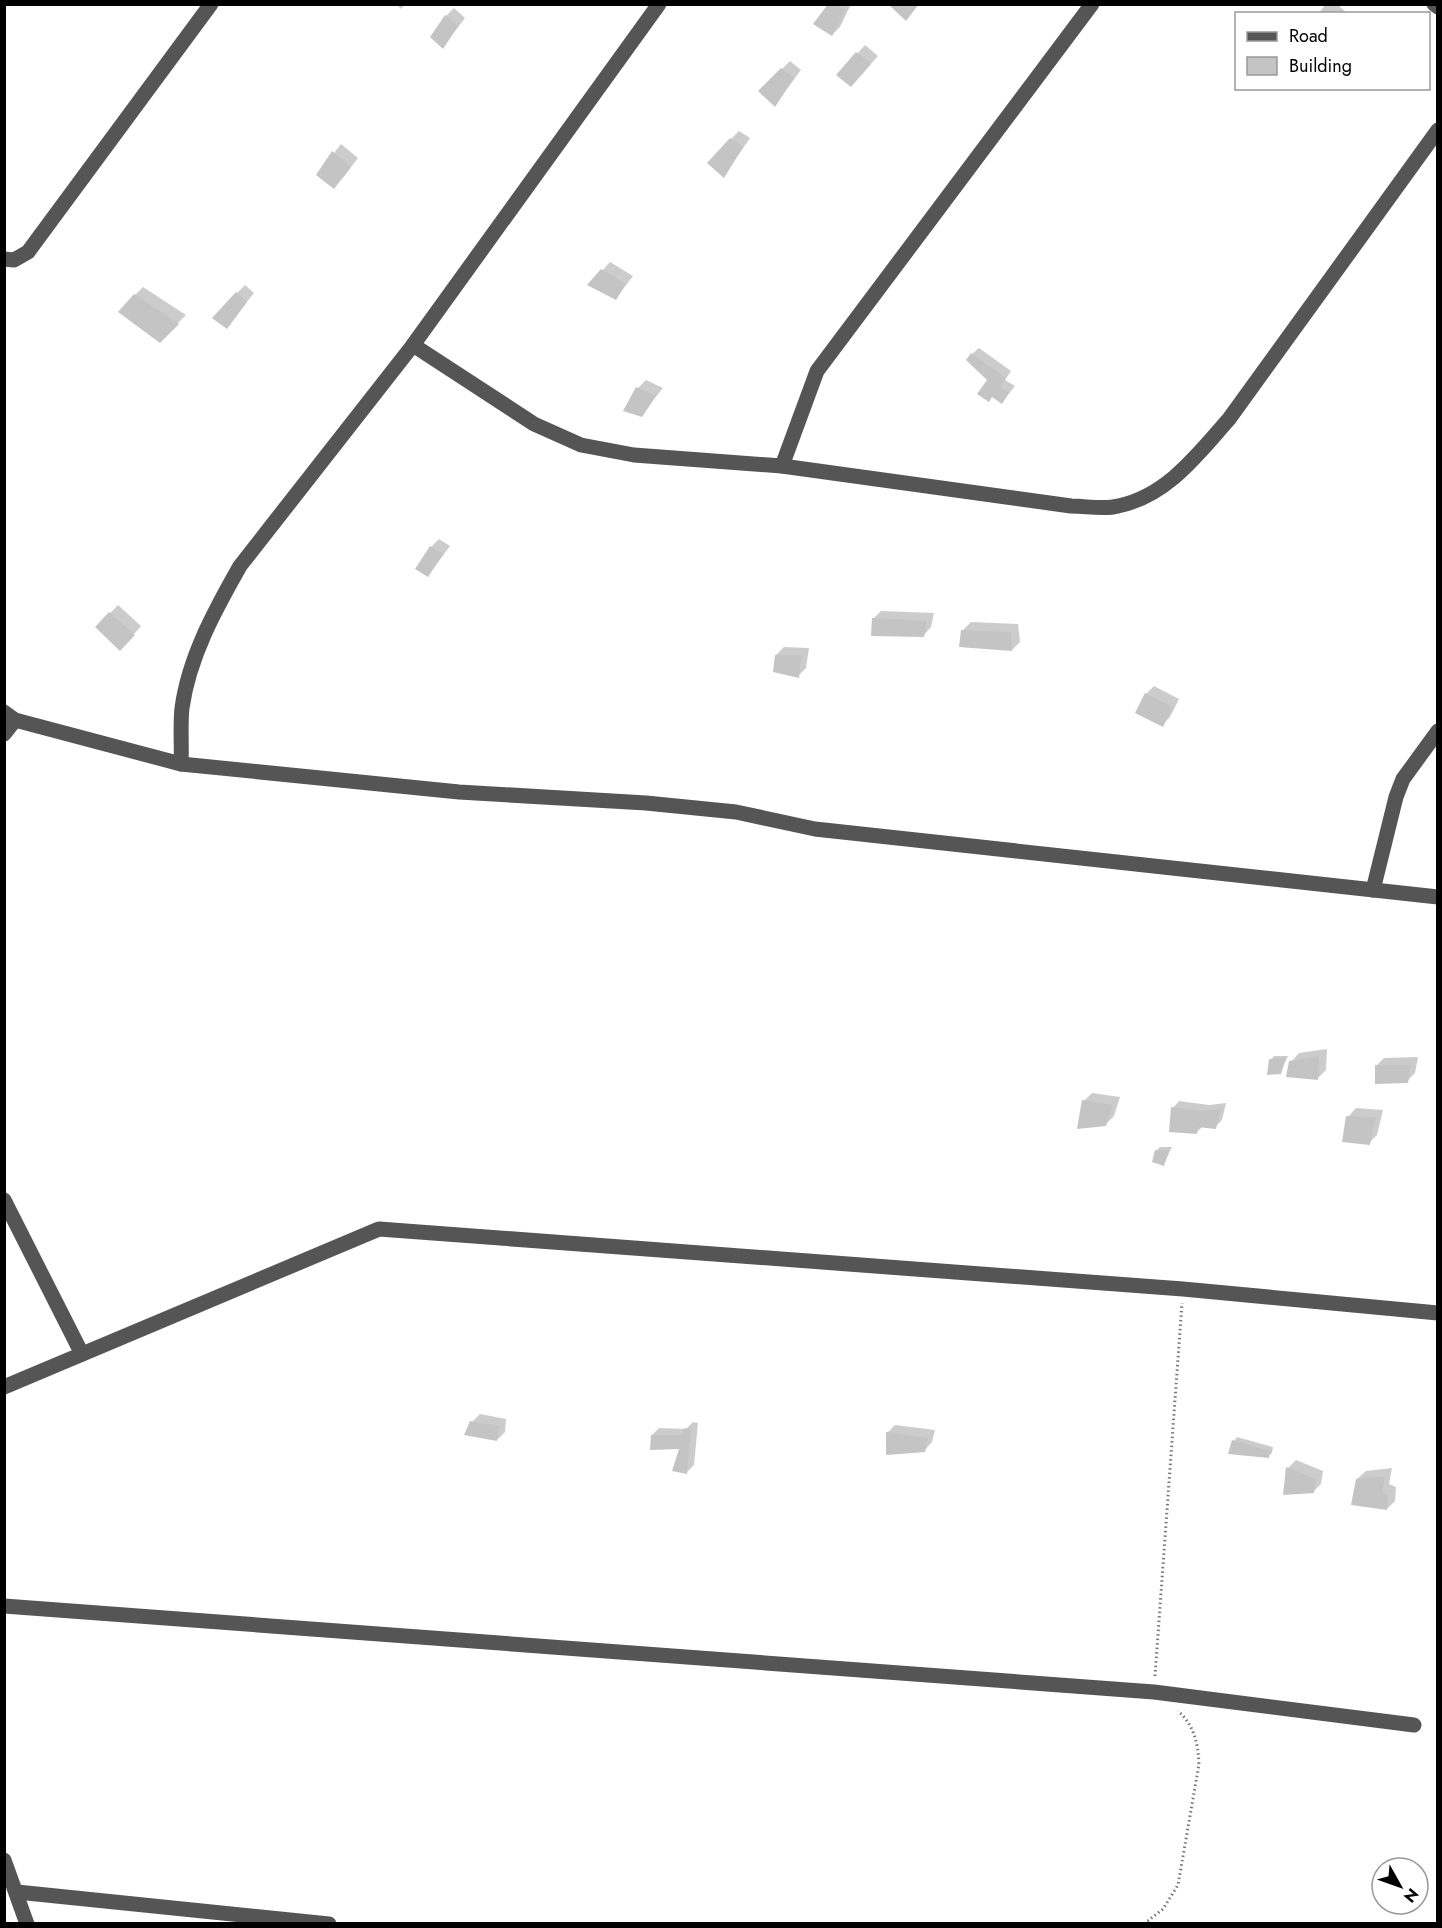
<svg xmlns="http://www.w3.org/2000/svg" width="1442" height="1928" viewBox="0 0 1442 1928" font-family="Jost,sans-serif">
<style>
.shadow{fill:#0003}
.building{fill:#c4c4c4}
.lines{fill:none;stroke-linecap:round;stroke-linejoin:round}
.path{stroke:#777;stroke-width:3;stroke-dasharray:1.5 3;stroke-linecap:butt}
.minor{stroke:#555;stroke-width:15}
</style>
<rect width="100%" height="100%" fill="#fff"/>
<!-- shadow -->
<g class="shadow">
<path d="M396,4H405L401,9Z"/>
<path d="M830,4H851L840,27L832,35Z"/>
<path d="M1326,4H1337L1348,14H1318Z"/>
<path d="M454,8L465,18L443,47L446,16Z"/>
<path d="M865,45L878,56L859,77L838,75Z"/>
<path d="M790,61L801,70L775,105L760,91Z"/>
<path d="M739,131L750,138L724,176L731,139Z"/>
<path d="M341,144L358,158L342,179L318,174Z"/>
<path d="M610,262L633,276L616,298L590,285Z"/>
<path d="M245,285L254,293L227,327L237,293Z"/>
<path d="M143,287L186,315L160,341L135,295Z"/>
<path d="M979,348L1011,371L1005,380L1015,386L1002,402L972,354Z"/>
<path d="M646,380L663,388L641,415L638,388Z"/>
<path d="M439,539L450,546L428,576L431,547Z"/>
<path d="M118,605L141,626L128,641L97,627Z"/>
<path d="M881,611L934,613L931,627L923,636L873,619Z"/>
<path d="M971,622L1018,624L1020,642L1012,650L963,630Z"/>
<path d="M784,647L809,648L806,668L798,676L776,655Z"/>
<path d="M1154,686L1179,699L1170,717L1162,725L1146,694Z"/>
<path d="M1327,1049L1326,1070L1318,1078L1291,1062L1299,1053Z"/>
<path d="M1274,1056H1288L1280,1072L1271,1060Z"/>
<path d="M1418,1057L1415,1073L1407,1081L1376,1066L1384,1058Z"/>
<path d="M1092,1093L1120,1097L1114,1116L1105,1125L1084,1101Z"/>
<path d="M1179,1101L1209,1105L1226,1103L1222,1120L1215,1127L1203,1126L1197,1132L1173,1108Z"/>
<path d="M1356,1108L1383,1110L1377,1135L1369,1143L1348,1117Z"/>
<path d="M1160,1147H1172L1164,1164L1156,1151Z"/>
<path d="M480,1414L506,1419L505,1432L497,1440L472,1422Z"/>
<path d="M693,1422L698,1423L694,1465L687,1472L681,1447L652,1435L659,1428L686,1429Z"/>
<path d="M895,1425L935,1430L932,1442L924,1451L887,1433Z"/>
<path d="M1237,1437L1273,1447L1272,1453L1268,1456L1234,1441Z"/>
<path d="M1296,1460L1323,1471L1321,1484L1313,1492L1288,1468Z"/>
<path d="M1392,1468L1389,1484L1396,1487L1395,1501L1387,1509L1357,1479L1366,1471Z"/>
</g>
<!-- building -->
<g class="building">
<path d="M828,4H836L845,11L832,36L813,24Z"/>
<path d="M888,4H919L906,21Z"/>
<path d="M445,15L458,26L443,49L430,37Z"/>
<path d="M856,52L871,64L851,87L836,75Z"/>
<path d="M781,68L794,78L775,107L758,91Z"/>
<path d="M730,138L743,147L724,178L707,163Z"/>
<path d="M332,151L351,167L334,189L316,175Z"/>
<path d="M601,269L626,284L616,300L587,285Z"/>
<path d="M236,292L247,302L227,329L212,318Z"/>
<path d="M134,294L179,324L160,343L118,312Z"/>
<path d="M971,353L1006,378L1000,387L1009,393L1002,404L992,397L989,402L977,394L987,380L966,360Z"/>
<path d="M636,387L656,396L642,417L623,411Z"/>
<path d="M430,546L443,554L428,577L415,569Z"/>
<path d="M109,612L135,635L120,651L95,627Z"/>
<path d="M872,618L927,621L924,637L871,636Z"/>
<path d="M961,630L1011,632L1012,651L959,647Z"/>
<path d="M775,655H802L799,678L773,672Z"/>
<path d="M1145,693L1173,707L1163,727L1135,713Z"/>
<path d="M1319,1056L1318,1080L1286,1077L1289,1061Z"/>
<path d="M1286,1058L1281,1074L1267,1075L1269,1059Z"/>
<path d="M1375,1065H1411L1408,1083L1375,1084Z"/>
<path d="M1082,1100L1113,1105L1106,1126L1077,1129Z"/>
<path d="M1171,1107L1201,1111L1221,1109L1216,1129L1198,1127L1197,1134L1169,1132Z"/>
<path d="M1346,1116L1376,1118L1370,1145L1342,1142Z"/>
<path d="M1155,1150H1169L1164,1166L1152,1162Z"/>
<path d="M470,1421L499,1426L497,1441L464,1435Z"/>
<path d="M684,1428L691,1430L687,1474L672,1471L679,1449L650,1450L651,1435H682Z"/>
<path d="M886,1432L928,1438L925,1452L886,1455Z"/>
<path d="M1232,1440L1270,1451L1269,1458L1228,1454Z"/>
<path d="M1286,1467L1316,1479L1314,1493L1283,1495Z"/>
<path d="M1385,1476L1382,1492L1388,1495L1387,1510L1351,1505L1356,1479Z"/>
</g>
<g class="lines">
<!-- path -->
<g class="path">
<path d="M1155,1676L1182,1303"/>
<path d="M1144,1924L1163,1909L1178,1885L1199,1764C1198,1743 1194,1725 1178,1711"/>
</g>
<!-- minor -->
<g class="minor">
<path d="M1434,4L1438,7"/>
<path d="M4,259L14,260L28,252L211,4"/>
<path d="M413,345L534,424L581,445L634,455L782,466L1071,506C1086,506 1104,510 1118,506C1167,496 1198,454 1229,419L1438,130"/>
<path d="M782,466L817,371L1092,4"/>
<path d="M4,712L15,720L181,764L459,792L646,803L736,812L815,829L1438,897"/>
<path d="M4,734L15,720"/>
<path d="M181,764C182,746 180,726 182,708C189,657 215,610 240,566L413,345L659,4"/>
<path d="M1373,890L1396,797L1403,779L1438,731"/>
<path d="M4,1200L82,1354"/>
<path d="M4,1387L379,1229L1183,1289L1438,1313"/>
<path d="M4,1606L1154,1692L1414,1725"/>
<path d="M4,1860L27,1924"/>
<path d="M17,1892L329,1924"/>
</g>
</g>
<!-- border -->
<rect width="1442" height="1928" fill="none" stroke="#000000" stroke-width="12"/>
<!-- legend -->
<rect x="1235" y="12" width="195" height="78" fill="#ffffff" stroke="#999999" stroke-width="1.5"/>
<rect x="1247" y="32" width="30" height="9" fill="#555555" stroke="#999999" stroke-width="1.5"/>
<text x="1289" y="42" font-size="18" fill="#000000">Road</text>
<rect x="1247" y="57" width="30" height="18" fill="#c4c4c4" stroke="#999999" stroke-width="1.5"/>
<text x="1289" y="72" font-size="18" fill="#000000">Building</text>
<!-- north arrow -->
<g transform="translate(1400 1886) rotate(130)"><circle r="28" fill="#ffffff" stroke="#999999" stroke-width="1.5"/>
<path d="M0-4.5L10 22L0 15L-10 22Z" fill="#000000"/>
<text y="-9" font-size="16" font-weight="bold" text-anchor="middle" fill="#000000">N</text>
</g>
</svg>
